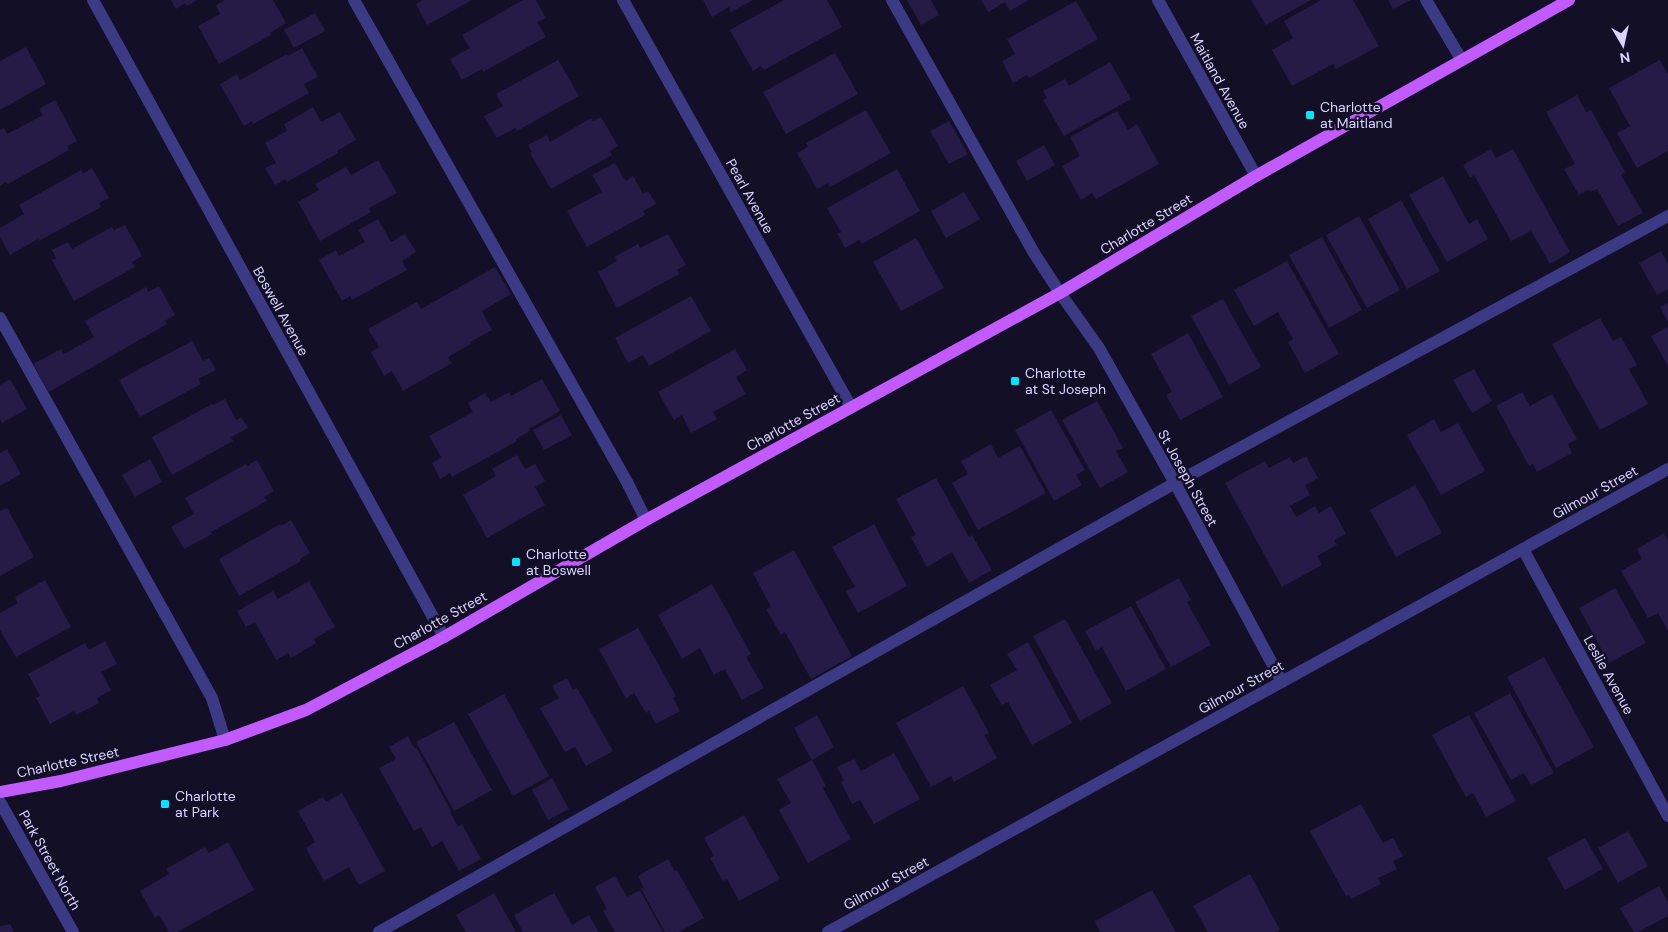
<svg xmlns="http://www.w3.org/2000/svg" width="1668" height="932" viewBox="0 0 1668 932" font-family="'DM Sans',sans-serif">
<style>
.building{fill:#241b47}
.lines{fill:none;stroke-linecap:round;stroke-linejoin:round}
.minor{stroke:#3d3a85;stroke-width:12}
.major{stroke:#c25bff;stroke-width:12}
.poi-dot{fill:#00e5ff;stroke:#130f26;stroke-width:2}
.labels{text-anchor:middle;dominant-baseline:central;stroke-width:5;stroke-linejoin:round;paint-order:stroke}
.street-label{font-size:14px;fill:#d9d4ff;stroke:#130f26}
.poi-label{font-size:14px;fill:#d9d4ff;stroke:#130f26;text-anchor:start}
</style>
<rect width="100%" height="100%" fill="#130f26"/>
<!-- building -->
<g class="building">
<path d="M171,0H197L187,6L185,3L176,9Z"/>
<path d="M225,0H273L286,23L270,33L271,35L219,64L198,26L220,14L216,5Z"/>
<path d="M422,0H472L427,25L416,4Z"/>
<path d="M523,0H536L546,18L537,22L546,37L483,72L482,69L462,80L450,59L470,48L462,35Z"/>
<path d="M703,0H753L731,12L729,7L712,17Z"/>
<path d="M784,0H827L842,27L764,70L761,66L753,71L730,30Z"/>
<path d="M907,0H931L939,15L921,25Z"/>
<path d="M981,0H1029L1010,11L1005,2L988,12Z"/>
<path d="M1251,0H1311L1266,25Z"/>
<path d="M1321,0H1353L1379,46L1336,69L1333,64L1292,86L1272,50L1293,38L1284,21Z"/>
<path d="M1388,0H1411L1393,9Z"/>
<path d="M1076,1L1098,39L1029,78L1027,75L1013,83L1002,61L1015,54L1007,39Z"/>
<path d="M315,13L325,31L294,48L284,30Z"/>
<path d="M26,47L46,84L0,110V61Z"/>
<path d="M302,48L318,77L304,84L309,93L253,124L252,121L244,126L220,84L237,74L240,80L287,54L288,56Z"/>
<path d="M835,53L858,94L786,134L763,92Z"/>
<path d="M558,60L579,96L517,131L515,128L497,138L484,116L503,106L496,94Z"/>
<path d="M1660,60L1668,74V151L1637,168L1617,133L1630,126L1609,88Z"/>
<path d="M1110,62L1131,99L1064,136L1043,100L1047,98L1043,91L1065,79L1069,86Z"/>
<path d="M1577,95L1586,112L1591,110L1625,172L1621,175L1643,213L1618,226L1597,189L1590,192L1589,189L1579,195L1564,169L1575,164L1546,112Z"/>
<path d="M55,100L77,141L67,146L69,150L8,184L6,182L0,186V130L4,128L7,134L43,115L39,109Z"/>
<path d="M313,107L321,122L340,112L356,140L337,151L338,153L287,182L285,179L275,185L265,168L276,163L265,143L287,131L284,124Z"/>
<path d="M866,110L891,153L830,187L828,183L817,189L797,153L808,147L806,143Z"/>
<path d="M1117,111L1128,130L1137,124L1159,164L1096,199L1092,193L1081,200L1062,166L1080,156L1070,137Z"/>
<path d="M601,117L618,146L610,151L612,155L551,189L530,153L532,152L528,145L547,135L550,142L591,118L593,121Z"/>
<path d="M949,121L968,154L949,164L930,131Z"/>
<path d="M1044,145L1055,165L1027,181L1016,161Z"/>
<path d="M1491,149L1496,158L1513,149L1570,252L1550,264L1531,231L1511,241L1474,175L1470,178L1463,165Z"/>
<path d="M378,160L397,193L369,208L371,212L320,241L298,202L319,190L315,184L346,167L351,175Z"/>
<path d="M615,163L624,179L626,181L633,176L643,194L648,191L656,204L643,211L645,215L587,247L567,211L602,192L592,175Z"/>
<path d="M92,168L109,198L99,203L101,207L39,241L38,239L10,255L0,237V228L24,214L19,205L81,170L83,174Z"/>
<path d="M897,169L920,211L862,244L859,240L845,248L837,233L841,232L827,208Z"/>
<path d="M1443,176L1469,224L1477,219L1488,239L1447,262L1409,195Z"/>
<path d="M964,192L980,219L946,238L931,211Z"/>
<path d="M1401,200L1440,271L1407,289L1368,219Z"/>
<path d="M1359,216L1400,290L1367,308L1326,235Z"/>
<path d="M378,219L391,242L405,234L416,252L402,261L407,270L352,300L350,296L342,301L319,260L336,250L339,256L365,242L358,230Z"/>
<path d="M125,225L142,256L132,262L135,267L74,301L52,260L56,258L52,250L68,242L72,249L112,227L114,230Z"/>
<path d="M668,234L686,265L677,270L679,274L617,308L598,272L617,261L614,257L638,244L640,248Z"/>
<path d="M1322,237L1362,310L1329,328L1289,255Z"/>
<path d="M916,238L944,288L901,311L873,262Z"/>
<path d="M1661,251L1668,264V289L1657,295L1639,263Z"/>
<path d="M1287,261L1339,354L1305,373L1288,342L1293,339L1278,312L1254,326L1234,290Z"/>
<path d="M495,267L511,294L482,311L492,330L470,342L471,344L448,357L452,363L403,391L392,371L384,376L371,352L379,347L368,329L417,302L421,309Z"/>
<path d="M159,286L175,315L165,321L167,324L49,392L33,364L61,349L64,354L94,337L85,321L146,287L148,292Z"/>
<path d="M691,296L711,331L649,366L643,355L628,363L615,338Z"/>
<path d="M1223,299L1261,367L1229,385L1191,316Z"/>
<path d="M1668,303V322L1660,307Z"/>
<path d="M1600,318L1613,341L1621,337L1637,365L1629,369L1648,404L1600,430L1552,344Z"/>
<path d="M1668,327V366L1651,336Z"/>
<path d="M1188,333L1223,397L1180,420L1166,395L1172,392L1151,354Z"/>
<path d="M192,341L203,361L209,358L216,370L198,379L201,384L140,417L119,380Z"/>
<path d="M735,349L747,370L736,377L746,394L713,412L717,419L691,433L682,415L674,420L658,392Z"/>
<path d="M1474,369L1492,401L1472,413L1453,380Z"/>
<path d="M10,379L27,409L2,423L0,419V385Z"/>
<path d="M542,379L560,411L529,429L530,431L516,439L517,441L452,477L450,473L440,479L432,463L441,457L429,436L473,412L468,403L485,393L491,402L509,392L511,396Z"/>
<path d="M1522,392L1530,406L1552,394L1577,439L1568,444L1572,453L1537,472L1533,464L1529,466L1496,406Z"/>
<path d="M225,399L236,420L241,417L248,428L231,437L233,441L172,475L152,437L212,404L213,405Z"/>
<path d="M1097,401L1123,448L1116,451L1128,472L1100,488L1062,420Z"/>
<path d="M1051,410L1085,470L1076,475L1082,485L1054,501L1015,430Z"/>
<path d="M561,415L572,435L544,450L533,430Z"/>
<path d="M1434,419L1441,432L1458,423L1485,471L1441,495L1407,435Z"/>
<path d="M991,444L998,458L1020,446L1046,493L978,530L952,483L968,474L961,461Z"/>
<path d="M7,449L21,474L0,486V453Z"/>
<path d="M517,455L525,469L535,464L545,481L535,487L545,505L487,538L463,495L496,476L492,469Z"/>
<path d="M1306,456L1318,478L1305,485L1310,495L1290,506L1296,517L1315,506L1319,513L1331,506L1346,534L1334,540L1337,545L1317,556L1322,565L1282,587L1225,483L1265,461L1269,468L1290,457L1293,463Z"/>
<path d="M150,459L162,482L135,497L122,475Z"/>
<path d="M257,460L274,491L264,497L267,501L211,532L212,534L184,549L171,527L194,514L185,498L246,464L247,466Z"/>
<path d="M936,478L969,537L972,535L992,570L969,583L952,552L927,567L911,537L916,535L896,499Z"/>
<path d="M1415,485L1442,533L1396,557L1370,510Z"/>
<path d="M7,508L34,557L0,576V511Z"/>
<path d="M291,520L310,553L300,559L301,561L239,596L219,559L280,524L281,526Z"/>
<path d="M874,524L907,586L858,613L846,591L855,587L832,547Z"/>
<path d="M1664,533L1668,540V631L1658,613L1648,618L1621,571L1642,559L1637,549Z"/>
<path d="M794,550L852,656L811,679L785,632L781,635L766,609L771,607L753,573Z"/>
<path d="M1179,578L1191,600L1187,602L1211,645L1171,667L1135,602Z"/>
<path d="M45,580L71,627L16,657L0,630V613L18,603L15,597Z"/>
<path d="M309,581L335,627L314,639L316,643L291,658L288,653L276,660L255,622L246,627L237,611L273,591L278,599Z"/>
<path d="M712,584L751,654L746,657L764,688L742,700L725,669L714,675L700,648L682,659L658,615Z"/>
<path d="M1615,588L1646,643L1609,663L1579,608Z"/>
<path d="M1131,606L1166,669L1126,691L1102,647L1096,651L1085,631Z"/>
<path d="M1065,619L1112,703L1080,721L1033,636Z"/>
<path d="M638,628L676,696L673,698L680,711L656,724L649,711L646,713L634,693L626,699L599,649Z"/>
<path d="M105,641L117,664L101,672L111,690L97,698L99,703L76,715L74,711L50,724L36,698L40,696L28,674L85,643L89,650Z"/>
<path d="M1028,642L1072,723L1032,745L1008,702L1002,705L990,685L1017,670L1007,654Z"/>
<path d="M1544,657L1594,747L1556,768L1507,677Z"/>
<path d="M567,678L573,690L577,688L613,751L586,766L575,747L565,752L540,708L559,698L552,686Z"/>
<path d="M963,686L989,733L984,735L997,758L954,782L951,776L931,787L896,723Z"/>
<path d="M1510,693L1554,773L1531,785L1524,773L1511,780L1474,713Z"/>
<path d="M504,694L549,776L513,796L468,714Z"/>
<path d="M817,715L834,747L812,760L794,728Z"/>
<path d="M1469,715L1516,801L1486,817L1473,793L1466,797L1432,735Z"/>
<path d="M454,722L492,790L454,811L416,742Z"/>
<path d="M408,736L415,749L416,747L451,811H450L458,827L462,824L481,859L459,871L442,841L432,847L421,827L414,831L379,768L396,759L389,747Z"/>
<path d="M894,753L920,799L874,824L860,800L852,804L841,782L844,781L837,767L854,759L861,771Z"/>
<path d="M812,760L826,786L823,788L851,839L808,863L779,810L791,803L777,779Z"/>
<path d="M552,778L569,809L548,820L532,790Z"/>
<path d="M342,793L385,871L359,885L349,867L324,881L306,848L315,842L298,811L323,797L326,802Z"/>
<path d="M1361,804L1383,843L1393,838L1403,856L1393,861L1397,869L1378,878L1381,884L1351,899L1349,895L1346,896L1310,831Z"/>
<path d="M744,815L780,879L739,901L727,879L723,881L710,858L714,856L704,838Z"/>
<path d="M1628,831L1648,866L1618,883L1598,848Z"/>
<path d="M1585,838L1603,869L1565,890L1547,858Z"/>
<path d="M228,842L254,890L177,932H169L159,915L155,918L140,891L169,874L166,869L205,847L209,853Z"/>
<path d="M668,859L675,871L677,870L704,918L679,932H665L641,889L644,888L638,876Z"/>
<path d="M1250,874L1280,930L1277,932H1208L1193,906Z"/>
<path d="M615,876L627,897L640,890L663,932H615L603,911L607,909L595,887Z"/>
<path d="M1659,886L1668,902V916L1638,932H1634L1620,908Z"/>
<path d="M1152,890L1176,932H1100L1095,921Z"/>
<path d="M494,893L516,932H466L456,915Z"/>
<path d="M554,893L572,925L589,915L599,932H523L514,915Z"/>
<path d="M10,924L14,932H0V926Z"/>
</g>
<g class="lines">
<!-- minor -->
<g class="minor">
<path d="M93,0L444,637"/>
<path d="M354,0L627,482L646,520"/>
<path d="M623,0L851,407"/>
<path d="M892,0L1034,253L1060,293L1099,348L1175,483L1282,682"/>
<path d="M1158,0L1256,176"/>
<path d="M1426,0L1461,59"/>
<path d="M0,318L212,698L225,740"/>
<path d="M1523,549L1668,816"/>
<path d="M0,802L73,932"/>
<path d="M379,932L1175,483L1668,216"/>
<path d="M828,932L1668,469"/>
</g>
<!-- major -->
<path class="major" d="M0,792L61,781L225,740L306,710L444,637L646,520L1060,293L1256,176L1569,0"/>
</g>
<!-- markers -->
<g class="poi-dot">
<rect x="1305" y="110" width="10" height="10" rx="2.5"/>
<rect x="1010" y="376" width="10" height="10" rx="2.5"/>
<rect x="511" y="557" width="10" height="10" rx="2.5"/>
<rect x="160" y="799" width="10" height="10" rx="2.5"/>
</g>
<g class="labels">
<!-- street labels -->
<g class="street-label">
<text transform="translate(1220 81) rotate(61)">Maitland Avenue</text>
<text transform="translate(750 196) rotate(61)">Pearl Avenue</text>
<text transform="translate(1146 224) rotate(-31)">Charlotte Street</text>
<text transform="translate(281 311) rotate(61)">Boswell Avenue</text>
<text transform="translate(793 422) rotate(-29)">Charlotte Street</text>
<text transform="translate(1188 478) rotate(61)">St Joseph Street</text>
<text transform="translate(1595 492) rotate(-29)">Gilmour Street</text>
<text transform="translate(440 620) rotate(-29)">Charlotte Street</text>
<text transform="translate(1609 675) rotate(61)">Leslie Avenue</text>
<text transform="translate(1241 687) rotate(-29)">Gilmour Street</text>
<text transform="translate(68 762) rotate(-12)">Charlotte Street</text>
<text transform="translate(50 860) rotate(61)">Park Street North</text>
<text transform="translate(886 883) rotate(-29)">Gilmour Street</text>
</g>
<!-- poi labels -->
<g class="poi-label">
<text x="1320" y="107">Charlotte<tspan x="1320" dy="16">at Maitland</tspan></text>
<text x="1025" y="373">Charlotte<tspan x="1025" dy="16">at St Joseph</tspan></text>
<text x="526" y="554">Charlotte<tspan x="526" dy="16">at Boswell</tspan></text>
<text x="175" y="796">Charlotte<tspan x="175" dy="16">at Park</tspan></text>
</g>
</g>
<!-- north arrow -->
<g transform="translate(1623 45) rotate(171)" stroke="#130f26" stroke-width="4" paint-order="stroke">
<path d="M0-4L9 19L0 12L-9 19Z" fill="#d9d4ff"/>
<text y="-8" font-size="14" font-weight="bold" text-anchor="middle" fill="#d9d4ff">N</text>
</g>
</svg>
